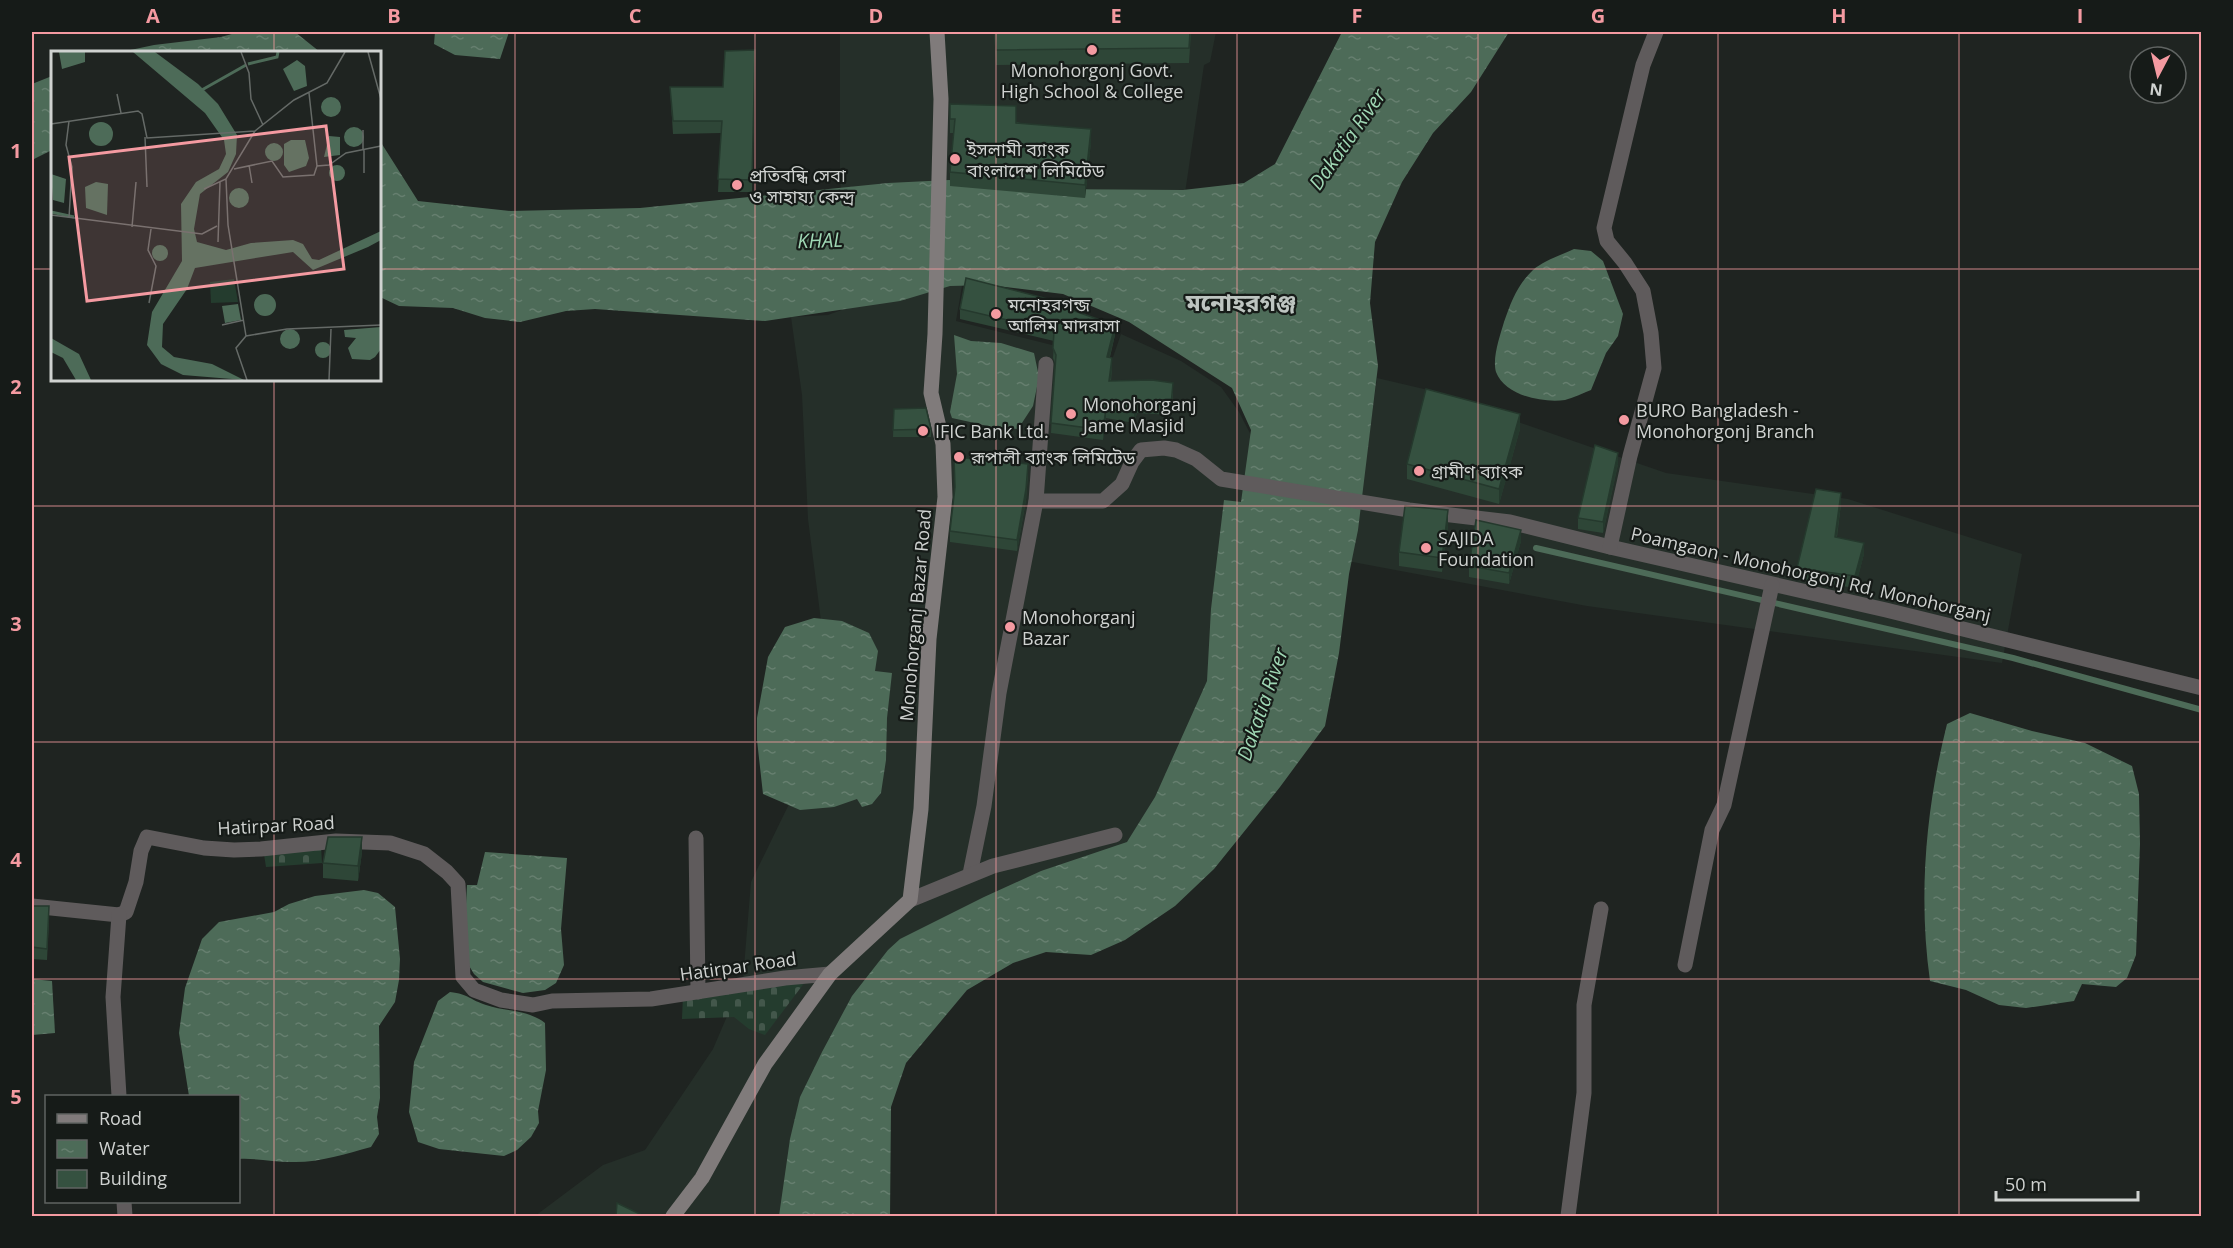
<svg xmlns="http://www.w3.org/2000/svg" width="2233" height="1248" viewBox="0 0 2233 1248" font-family="'Open Sans','Noto Sans Bengali',sans-serif">
<style>
.built{fill:#252f29}
.cemetery{fill:url(#cemetery-stones)}
.water{fill:url(#water-ripples)}
.lines{fill:none;stroke-linecap:round;stroke-linejoin:round}
.stream{stroke:#4d6b58;stroke-width:6}
.street{stroke:#5f5b5c;stroke-width:15}
.secondary{stroke:#807b7b;stroke-width:15}
.wall{fill:#2e4637}
.shaded-wall{fill:#25392d}
.building{fill:#355140;stroke:#25392d;stroke-width:1.5}
.grid{fill:none;stroke:#f49aa1;stroke-width:1.5;stroke-opacity:0.55}
.poi-dot{fill:#f49aa1;stroke:#161b18;stroke-width:2}
.labels{text-anchor:middle;dominant-baseline:central;stroke-width:4.5;stroke-linejoin:round;paint-order:stroke}
.poi-label{font-size:18px;fill:#cfd2d0;stroke:#161b18;text-anchor:start}
.street-label{font-size:18px;fill:#cfd2d0;stroke:#161b18}
.water-label{font-size:20px;font-style:italic;fill:#9fd7b4;stroke:#161b18}
.district-label{font-size:24px;font-weight:bold;fill:#bec5c1;stroke:#161b18}
.inset-river{fill:none;stroke:#4d6b58;stroke-width:3}
.inset-road{fill:none;stroke:#656a67;stroke-width:1.5}
.view{fill:#f49aa1;fill-opacity:0.15;stroke:#f49aa1;stroke-width:3}
.inset-edge{fill:none;stroke:#cfd2d0;stroke-width:3}
.neatline{fill:none;stroke:#f49aa1;stroke-width:2}
.grid-label{font-size:20px;text-anchor:middle;font-weight:bold;fill:#f49aa1}
</style>
<defs>
<pattern id="cemetery-stones" width="16" height="16" patternUnits="userSpaceOnUse" patternTransform="scale(1.5)"><rect width="16" height="16" fill="#243c2e"/><path d="M2 7V4a2 2 0 0 1 4 0v3zM10 15v-3a2 2 0 0 1 4 0v3z" fill="#43574b"/></pattern>
<pattern id="water-ripples" width="26" height="14" patternUnits="userSpaceOnUse" patternTransform="scale(1.5)"><rect width="26" height="14" fill="#4d6b58"/><path d="M2 4q2-2 4 0t4 0M15 11q2-2 4 0t4 0" fill="none" stroke="#667f6f"/></pattern>
</defs>
<rect width="100%" height="100%" fill="#1f2421"/>
<!-- built -->
<path class="built" d="M840,32H1216L1210,62L1204,65L1185,193L1017,186L962,177V286L956,321L1112,360L1121,334L1181,361L1221,387L1239,412L1254,441L1366,458L1377,378L1441,393L1521,423L1666,473L1848,499L2022,554L2002,663L1587,606L1225,538L1211,679L1133,844L1030,881L790,1216H535L603,1165L645,1150L713,1049L743,979L751,882L790,802L821,621L808,519L802,395L791,317L828,315L847,308L840,176Z"/>
<!-- cemetery -->
<g class="cemetery">
<path d="M321,847L322,863L266,867L264,854Z"/>
<path d="M805,982L765,1035L749,1029L734,1017L682,1019L683,996Z"/>
</g>
<!-- water -->
<g class="water">
<path d="M239,32H295L320,52H121L154,45L221,37Z"/>
<path d="M435,32H509L500,59L455,55L434,44Z"/>
<path d="M1342,32H1509L1471,92L1433,133L1402,182L1375,242L1370,303L1378,366L1358,530L1349,574L1339,653L1325,726L1280,787L1214,869L1175,906L1125,940L1091,955L1046,952L1013,963L967,990L906,1063L891,1107L890,1216H779L790,1139L800,1097L822,1052L852,996L888,950L900,939L984,897L1041,871L1127,842L1155,797L1207,681L1211,609L1224,500L1241,502L1251,430L1232,388L1129,322L1063,294L989,285L950,286L900,301L765,321L595,309L566,311L520,322L485,318L453,308L399,306L380,297V141L418,201L511,211L640,208L888,183L949,180L1051,189L1183,190L1244,183L1275,164Z"/>
<path d="M52,76V150L32,160V84Z"/>
<path d="M1574,249L1591,251L1603,261L1623,314L1618,336L1606,353L1591,390C1583,393 1573,398 1565,400C1543,403 1505,396 1496,372C1492,358 1500,336 1504,322C1511,302 1517,285 1533,270C1543,261 1561,255 1574,249Z"/>
<path d="M954,335L971,341L1001,343L1034,353L1039,377L1033,406L1018,429L993,427L952,418L950,412L957,374Z"/>
<path d="M814,618L842,621L869,633L878,651L875,671L892,673L887,718L886,760L881,793L872,804L862,807L857,799L834,807L800,810L763,794L757,740V718L768,657L785,627Z"/>
<path d="M1970,713L2032,731L2085,743L2132,766L2139,794L2140,844L2136,955L2127,978L2116,987L2082,984L2074,1001L2026,1008L1999,1005L1966,990L1930,981C1918,896 1926,807 1947,724Z"/>
<path d="M485,852L567,858L561,929L564,965L556,983L545,990L523,993L483,982L474,974L468,964L465,923L467,885H477Z"/>
<path d="M364,890L378,893L395,907L400,959L399,980L395,1002L379,1026L380,1098L377,1117L379,1134L371,1147C345,1154 318,1163 291,1162C273,1162 256,1158 239,1159L238,1096H189L179,1033L185,988L202,939L219,922L274,912L289,904L315,896Z"/>
<path d="M32,979L52,981L55,1033L32,1035Z"/>
<path d="M450,992C469,994 470,1000 486,1005C506,1012 527,1009 545,1023L546,1070L538,1111L539,1123L531,1137L517,1150L504,1156L439,1149L418,1142L409,1112L414,1062L438,1001Z"/>
</g>
<g class="lines">
<!-- stream -->
<path class="stream" d="M1536,548L2013,658L2202,710"/>
<!-- street -->
<g class="street">
<path d="M1036,501H1103L1122,484L1132,462L1141,450L1164,448L1176,450L1196,459L1221,479L1409,510L1510,522L1610,547L1886,610L2202,688"/>
<path d="M1610,547L1630,456L1654,368L1651,333L1643,291L1625,263L1607,241L1604,228L1643,65L1656,32"/>
<path d="M696,838L698,992"/>
<path d="M970,874L984,806L999,693L1036,501L1046,364"/>
<path d="M910,900L993,866L1115,835"/>
<path d="M32,906L119,915L126,912L136,882L141,851L147,837L204,848L234,850L261,849L336,841L390,843L424,854L447,872L458,884L463,977L474,990L501,1000L533,1005L552,1001L651,999L785,978L830,974"/>
<path d="M1685,965L1712,830L1724,805L1772,585"/>
<path d="M119,1096L113,997L119,915"/>
<path d="M124,1202L125,1216"/>
<path d="M1568,1216L1584,1093V1005L1601,909"/>
</g>
<!-- secondary -->
<path class="secondary" d="M673,1216L702,1178L765,1064L830,974L910,900L921,809L929,639L945,497L943,444L931,393L935,334L941,99L937,32"/>
</g>
<!-- wall -->
<g class="wall">
<path d="M994,32H1191L1189,63L996,65Z"/>
<path d="M755,50L752,192H718L721,133L673,134L670,87H723Z"/>
<path d="M950,104L1091,142L1085,198L950,186V172L954,133H950Z"/>
<path d="M1052,304L1115,335L1110,357L1112,368L1111,381L1173,393L1171,415L1137,413L1134,423L1106,418L1103,440L1051,433L1055,363L1053,358L1054,341L960,319V309Z"/>
<path d="M894,409L931,429V437H893Z"/>
<path d="M1520,429L1499,504L1407,479V464Z"/>
<path d="M1618,464L1603,533L1578,529V518Z"/>
<path d="M1028,475L1026,500L1017,551L950,542V531Z"/>
<path d="M1841,504L1837,537L1864,554L1855,588L1797,579V568Z"/>
<path d="M1448,525L1442,572L1399,566V552Z"/>
<path d="M1521,541L1509,584L1469,577V566Z"/>
<path d="M362,852L358,881L323,878V863Z"/>
<path d="M32,906L49,918L47,960L32,959Z"/>
</g>
<!-- shaded-wall -->
<g class="shaded-wall">
<path d="M1091,129V142L1085,198V185Z"/>
<path d="M1115,325V335L1107,367V357Z"/>
<path d="M1112,358V368L1109,391V381Z"/>
<path d="M1137,403V413L1134,423V413Z"/>
<path d="M1106,408V418L1103,440V430Z"/>
<path d="M1520,414V429L1499,504V489Z"/>
<path d="M1618,453V464L1603,533V522Z"/>
<path d="M1028,464L1026,500L1017,551V540Z"/>
<path d="M1841,493V504L1835,548V537Z"/>
<path d="M1448,510V525L1442,572V558Z"/>
<path d="M1521,530V541L1509,584V573Z"/>
<path d="M1864,543V554L1855,588V576Z"/>
<path d="M362,837V852L358,881V866Z"/>
</g>
<!-- building -->
<g class="building">
<path d="M995,32H1190L1189,48L996,50Z"/>
<path d="M755,50L752,180L718,179L722,121H673L670,87H723L725,51Z"/>
<path d="M950,104L1016,106V123L1091,129L1085,185L950,172L955,119H950Z"/>
<path d="M966,278L1052,300L1051,303L1115,325L1107,357L1112,358L1109,381L1152,380L1173,383L1171,405L1137,403L1134,413L1106,408L1103,430L1051,423L1056,355L1053,348L1054,331L960,309Z"/>
<path d="M1426,389L1520,414L1499,489L1407,464Z"/>
<path d="M926,408L931,429L893,430L894,409Z"/>
<path d="M1595,445L1618,453L1603,522L1578,518Z"/>
<path d="M954,457L1028,464L1026,489L1017,540L950,531L955,487Z"/>
<path d="M1816,489L1841,493L1835,537L1864,543L1855,576L1797,568Z"/>
<path d="M1405,506L1448,510L1442,558L1399,552Z"/>
<path d="M1476,520L1521,530L1509,573L1469,566Z"/>
<path d="M328,837H362L358,866L323,863Z"/>
<path d="M32,906H49L47,949L32,947Z"/>
<path d="M617,1203L644,1216H616Z"/>
</g>
<!-- grid -->
<path class="grid" d="M274,32V52M515,32V1216M755,32V1216M996,32V1216M1237,32V1216M1478,32V1216M1718,32V1216M1959,32V1216M32,269H52M380,269H2202M274,380V1216M32,506H2202M32,742H2202M32,979H2202"/>
<!-- markers -->
<g class="poi-dot">
<circle cx="1092" cy="50" r="6"/>
<circle cx="955" cy="159" r="6"/>
<circle cx="737" cy="185" r="6"/>
<circle cx="996" cy="314" r="6"/>
<circle cx="1071" cy="414" r="6"/>
<circle cx="1624" cy="420" r="6"/>
<circle cx="923" cy="431" r="6"/>
<circle cx="959" cy="457" r="6"/>
<circle cx="1419" cy="471" r="6"/>
<circle cx="1426" cy="548" r="6"/>
<circle cx="1010" cy="627" r="6"/>
</g>
<g class="labels">
<!-- poi labels -->
<g class="poi-label">
<text x="1092" y="70" text-anchor="middle">Monohorgonj Govt.<tspan x="1092" dy="21">High School &amp; College</tspan></text>
<text x="967" y="149">ইসলামী ব্যাংক<tspan x="967" dy="21">বাংলাদেশ লিমিটেড</tspan></text>
<text x="749" y="175">প্রতিবন্ধি সেবা<tspan x="749" dy="21">ও সাহায্য কেন্দ্র</tspan></text>
<text x="1008" y="304">মনোহরগন্জ<tspan x="1008" dy="21">আলিম মাদরাসা</tspan></text>
<text x="1083" y="404">Monohorganj<tspan x="1083" dy="21">Jame Masjid</tspan></text>
<text x="1636" y="410">BURO Bangladesh -<tspan x="1636" dy="21">Monohorgonj Branch</tspan></text>
<text x="935" y="431">IFIC Bank Ltd.</text>
<text x="971" y="457">রূপালী ব্যাংক লিমিটেড</text>
<text x="1431" y="471">গ্রামীণ ব্যাংক</text>
<text x="1438" y="538">SAJIDA<tspan x="1438" dy="21">Foundation</tspan></text>
<text x="1022" y="617">Monohorganj<tspan x="1022" dy="21">Bazar</tspan></text>
</g>
<!-- street labels -->
<g class="street-label">
<text transform="translate(1811 574) rotate(13)">Poamgaon - Monohorgonj Rd, Monohorganj</text>
<text transform="translate(915 615) rotate(-85)">Monohorganj Bazar Road</text>
<text transform="translate(276 825) rotate(-3)">Hatirpar Road</text>
<text transform="translate(738 966) rotate(-8)">Hatirpar Road</text>
</g>
<!-- water labels -->
<g class="water-label">
<text transform="translate(1347 139) rotate(-55)">Dakatia River</text>
<text transform="translate(820 240) rotate(-2)">KHAL</text>
<text transform="translate(1262 704) rotate(-71)">Dakatia River</text>
</g>
<!-- district labels -->
<g class="district-label">
<text x="1241" y="301">মনোহরগঞ্জ</text>
</g>
</g>
<!-- overview -->
<g transform="translate(51 51)">
<rect width="330" height="330" fill="#1f2421"/>
<path d="M183,228L187,251L160,252L159,231Z" fill="#243c2e"/>
<path d="M8,1H34V11L11,18ZM82,1H104L147,33L167,53L186,84L185,103L177,121L149,143L143,178L146,191L175,199L200,192L242,189L252,193L261,208L268,209L330,180V189L317,196L262,219L242,201L144,217L136,238L112,273L111,296L123,306L161,313L193,329L132,324L110,313L96,294L101,261L131,210L130,153L145,131L168,118L175,103L173,89L154,62ZM246,9L254,15L256,35L243,40L232,18ZM270 56a10 10 0 1 1 20 0a10 10 0 1 1-20 0ZM38 83a12 12 0 1 1 24 0a12 12 0 1 1-24 0ZM293 86a10 10 0 1 1 20 0a10 10 0 1 1-20 0ZM278,85L289,86V104L273,106ZM240,89H254L258,107L255,115L238,121L233,114V93ZM214 101a9 9 0 1 1 18 0a9 9 0 1 1-18 0ZM278 122a8 8 0 1 1 16 0a8 8 0 1 1-16 0ZM0,123L15,128L13,152L2,149ZM45,131L57,133L56,164L35,157L34,136ZM178 147a10 10 0 1 1 20 0a10 10 0 1 1-20 0ZM101 202a8 8 0 1 1 16 0a8 8 0 1 1-16 0ZM203 254a11 11 0 1 1 22 0a11 11 0 1 1-22 0ZM187,253L190,269L174,272L171,255ZM330,276V298L324,306L319,309L301,308L297,297L305,287L294,286L293,279ZM229 288a10 10 0 1 1 20 0a10 10 0 1 1-20 0ZM0,287L28,303L40,329H25L12,307L0,301ZM264 299a8 8 0 1 1 16 0a8 8 0 1 1-16 0Z" fill="#4d6b58"/>
<path class="inset-river" d="M197,13L226,6L227,1M149,40L195,14M0,161L23,166"/>
<path class="inset-road" d="M190,1L198,22L200,48L212,74M317,1L330,48M258,42L266,115M66,43L70,62M18,70L15,94L21,116L18,167M0,73L87,60L91,63L96,87L204,80M94,86L96,136M312,98V79M313,98V122M198,114L201,132M183,118L221,110L232,126L263,124L266,115L278,114L295,102L330,95M175,128L177,174L195,285M153,138L175,128L204,80L243,49L276,32L294,1M0,164L151,183L166,175M81,176L85,131M167,191L169,131M98,252L105,215L97,199L100,178M171,274L193,269M196,329L185,297L195,285L236,278L330,274M278,329L280,278"/>
<path class="view" d="M275,75L293,218L36,250L18,106Z"/>
<rect width="330" height="330" class="inset-edge"/>
</g>
<!-- border -->
<rect width="2233" height="1248" fill="none" stroke="#161b18" stroke-width="66"/>
<!-- legend -->
<rect x="45" y="1095" width="195" height="108" fill="#161b18" stroke="#606462" stroke-width="1.5"/>
<rect x="57" y="1114" width="30" height="9" fill="#807b7b" stroke="#606462" stroke-width="1.5"/>
<text x="99" y="1125" font-size="18" fill="#cfd2d0">Road</text>
<rect x="57" y="1140" width="30" height="18" fill="url(#water-ripples)" stroke="#606462" stroke-width="1.5"/>
<text x="99" y="1155" font-size="18" fill="#cfd2d0">Water</text>
<rect x="57" y="1170" width="30" height="18" fill="#355140" stroke="#606462" stroke-width="1.5"/>
<text x="99" y="1185" font-size="18" fill="#cfd2d0">Building</text>
<!-- north arrow -->
<g transform="translate(2158 75) rotate(187)"><circle r="28" fill="#161b18" stroke="#606462" stroke-width="1.5"/>
<path d="M0-4.5L10 22L0 15L-10 22Z" fill="#f49aa1"/>
<text y="-9" font-size="16" font-weight="bold" text-anchor="middle" fill="#cfd2d0">N</text>
</g>
<!-- scale -->
<path d="M1996 1191v9h142v-9" fill="none" stroke="#cfd2d0" stroke-width="3"/>
<text x="2005" y="1191" font-size="18" fill="#cfd2d0" stroke="#161b18" stroke-width="4.5" paint-order="stroke">50 m</text>
<rect x="33" y="33" width="2167" height="1182" class="neatline"/>
<g class="grid-label">
<text x="153" y="23">A</text>
<text x="394" y="23">B</text>
<text x="635" y="23">C</text>
<text x="876" y="23">D</text>
<text x="1116" y="23">E</text>
<text x="1357" y="23">F</text>
<text x="1598" y="23">G</text>
<text x="1839" y="23">H</text>
<text x="2080" y="23">I</text>
<text x="16" y="158">1</text>
<text x="16" y="394">2</text>
<text x="16" y="631">3</text>
<text x="16" y="867">4</text>
<text x="16" y="1104">5</text>
</g>
</svg>
